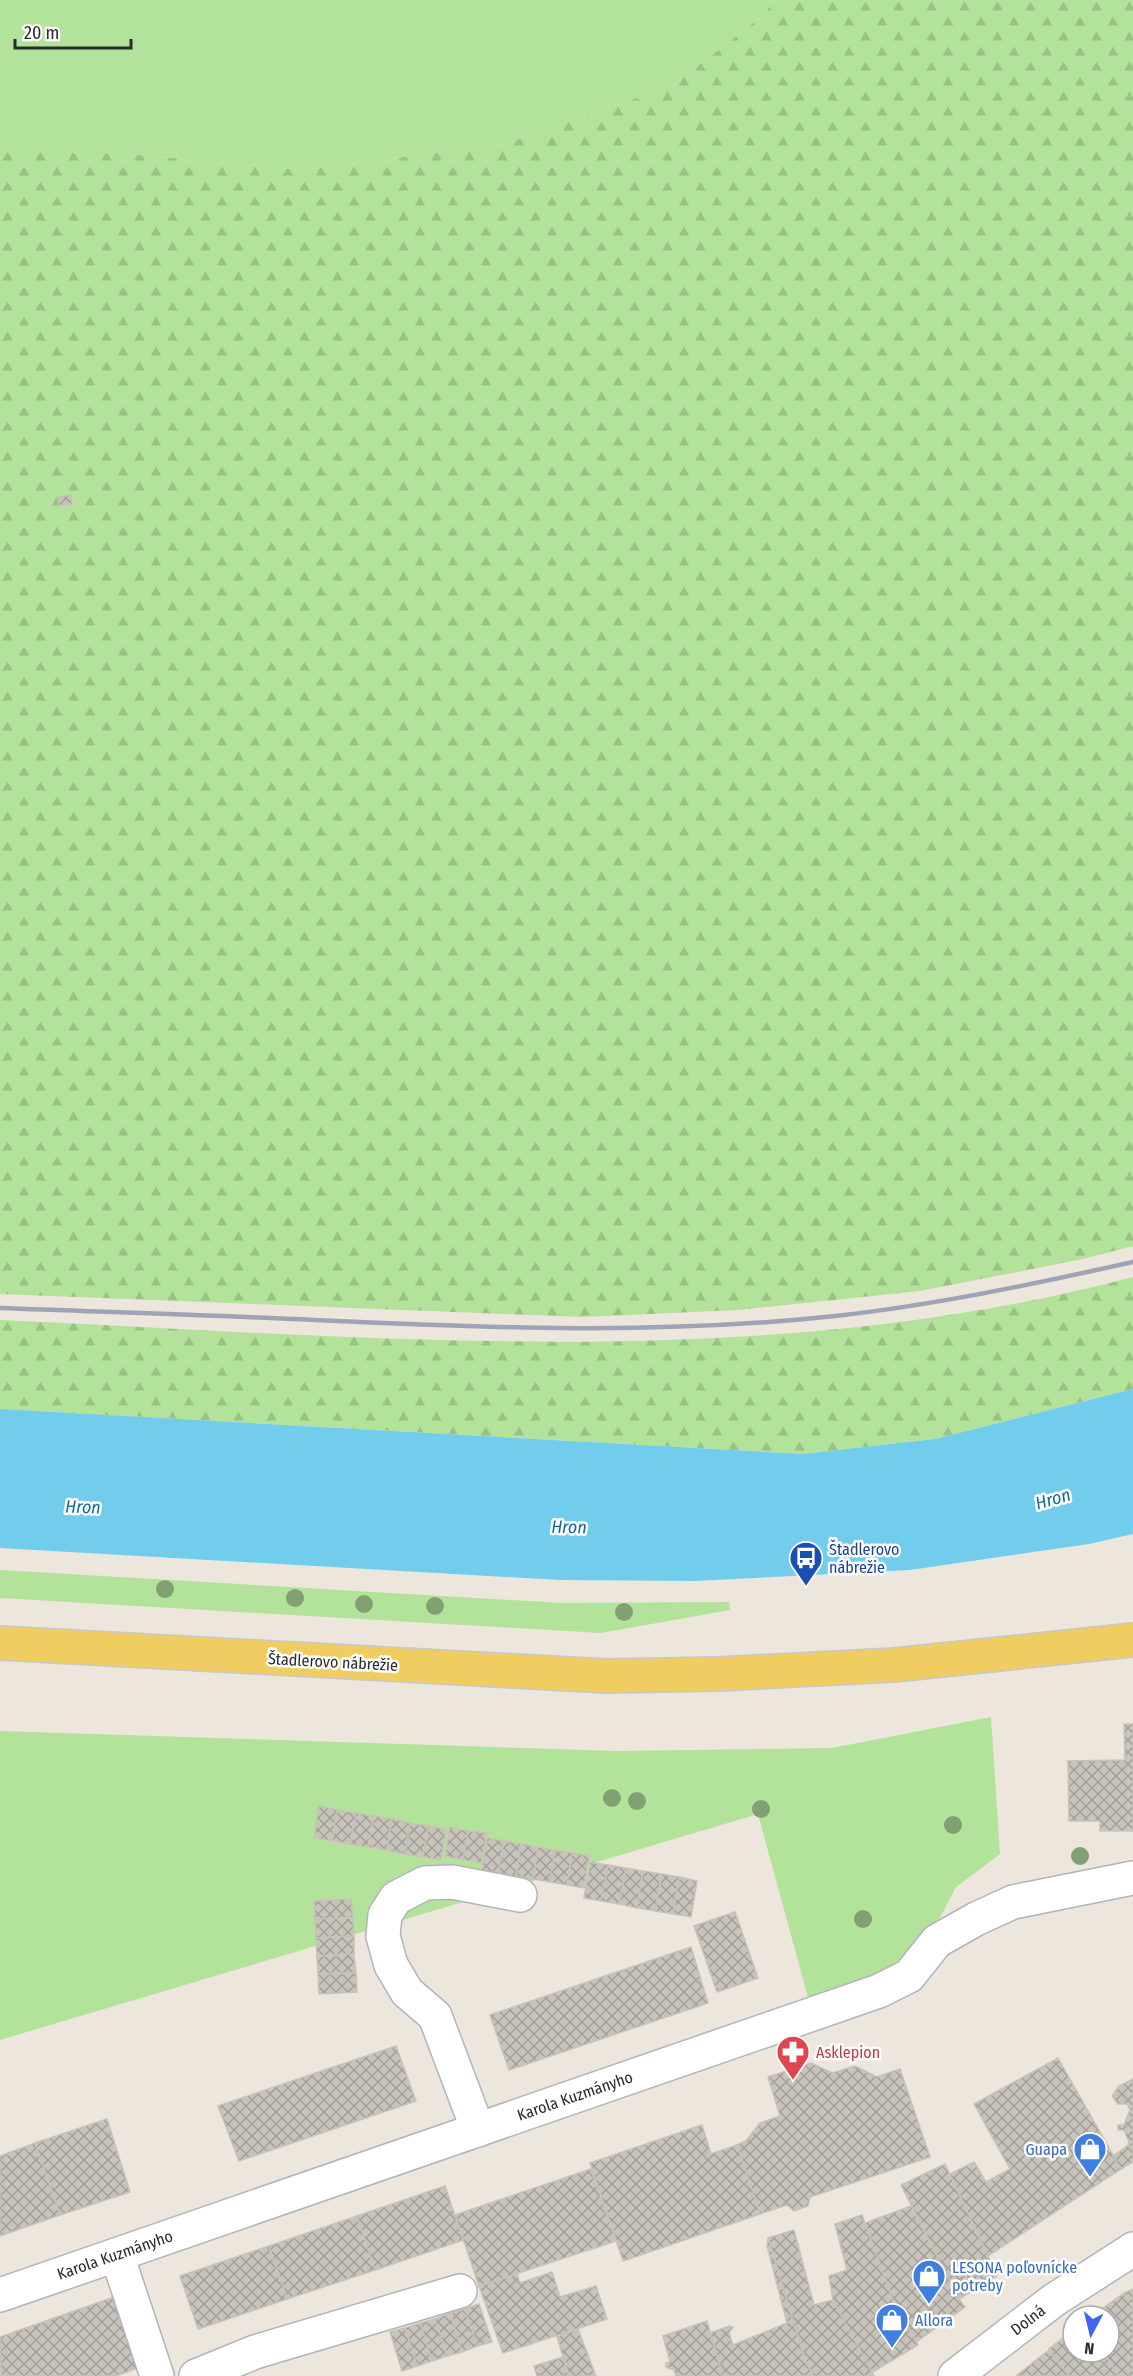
<svg xmlns="http://www.w3.org/2000/svg" width="1133" height="2376" viewBox="0 0 1133 2376" font-family="'Fira Sans Condensed',sans-serif">
<style>
.grass{fill:#b3e29a}
.forest{fill:url(#forest-firs)}
.water{fill:#72cded}
.building{fill:url(#building-cross-hatch);stroke:#c8c2b7;stroke-width:1.5}
.lines{fill:none;stroke-linecap:round;stroke-linejoin:round}
.minor-casing{stroke:#b1b4be;stroke-width:36}
.major-casing{stroke:#c8c8c8;stroke-width:36}
.minor{stroke:#fff;stroke-width:33}
.major{stroke:#efcd60;stroke-width:33}
.rail{stroke:#a0a3b5;stroke-width:4.5}
.tree{fill:#82a072}
.labels{text-anchor:middle;dominant-baseline:central;stroke-width:5;stroke-linejoin:round;paint-order:stroke}
.transit-label{font-size:16px;fill:#164399;stroke:#fff;text-anchor:start}
.street-label{font-size:16px;fill:#2b2b2b;stroke:#fff}
.health-label{font-size:16px;fill:#be3a42;stroke:#fff;text-anchor:start}
.shop-label{font-size:16px;fill:#366cbe;stroke:#fff;text-anchor:start}
.water-label{font-size:18px;font-style:italic;fill:#0f6b9a;stroke:#fff}
</style>
<defs>
<pattern id="forest-firs" width="22" height="20" patternUnits="userSpaceOnUse" patternTransform="scale(1.5)"><rect width="22" height="20" fill="#b3e29a"/><path d="M5 1l3.5 6h-7zM16 11l3.5 6h-7z" fill="#9ac285"/></pattern>
<pattern id="building-cross-hatch" width="8" height="8" patternUnits="userSpaceOnUse" patternTransform="scale(1.5)"><rect width="8" height="8" fill="#c8c4bc"/><path d="M0 0l8 8M0 8l8-8" fill="none" stroke="#a39f99"/></pattern>
</defs>
<rect width="100%" height="100%" fill="#ece6dd"/>
<!-- grass -->
<g class="grass">
<path d="M0,0H773L766,13L674,85L505,144L302,170L116,153H0Z"/>
<path d="M0,1570L562,1603L729,1602L730,1610L601,1633L0,1598Z"/>
<path d="M991,1717L1000,1854L956,1887L918,1960L809,2001L758,1814L0,2040V1731L616,1751L832,1748Z"/>
</g>
<!-- forest -->
<g class="forest">
<path d="M773,0H1133V1246L1083,1259L920,1291L738,1310L582,1317L0,1294V153H116L302,170L505,144L674,85L766,13Z"/>
<path d="M1133,1277V1389L935,1439L803,1454L0,1409V1320C378,1337 763,1375 1133,1277Z"/>
</g>
<!-- water -->
<path class="water" d="M1133,1389V1534L1089,1544L910,1570L695,1581L560,1580L0,1548V1409L803,1454L935,1439Z"/>
<!-- building -->
<g class="building">
<path d="M71,495L72,504L59,506L58,497Z"/>
<path d="M1124,1724H1133V1831H1100V1821H1069L1068,1761L1125,1760Z"/>
<path d="M319,1806L337,1810L332,1841L314,1838Z"/>
<path d="M337,1810L356,1813L350,1844L332,1841Z"/>
<path d="M356,1813L374,1816L368,1847L350,1844Z"/>
<path d="M374,1816L392,1819L387,1850L368,1847Z"/>
<path d="M392,1819L410,1823L405,1854L387,1850Z"/>
<path d="M410,1823L428,1826L423,1857L405,1854Z"/>
<path d="M428,1826L446,1829L441,1860L423,1857Z"/>
<path d="M450,1827L468,1831L463,1860L445,1856Z"/>
<path d="M468,1831L487,1833L481,1863L463,1860Z"/>
<path d="M487,1838L504,1841L498,1873L482,1870Z"/>
<path d="M504,1841L521,1844L516,1876L498,1873Z"/>
<path d="M521,1844L538,1847L533,1879L516,1876Z"/>
<path d="M538,1847L555,1850L550,1882L533,1879Z"/>
<path d="M555,1850L572,1853L567,1885L550,1882Z"/>
<path d="M572,1853L589,1856L584,1888L567,1885Z"/>
<path d="M590,1862L608,1865L601,1901L584,1898Z"/>
<path d="M608,1865L626,1868L619,1904L601,1901Z"/>
<path d="M626,1868L643,1871L637,1908L619,1904Z"/>
<path d="M643,1871L662,1874L655,1911L637,1908Z"/>
<path d="M662,1874L679,1877L673,1914L655,1911Z"/>
<path d="M679,1877L697,1881L691,1917L673,1914Z"/>
<path d="M351,1899L353,1918L315,1919L314,1901Z"/>
<path d="M735,1912L758,1978L717,1992L694,1926Z"/>
<path d="M353,1918L354,1936L316,1938L315,1919Z"/>
<path d="M354,1936V1954L317,1956L316,1938Z"/>
<path d="M691,1947L708,2003L509,2070L490,2015Z"/>
<path d="M354,1954L356,1973L318,1974L317,1956Z"/>
<path d="M356,1973L357,1992L319,1994L318,1974Z"/>
<path d="M396,2046L416,2101L239,2161L218,2106Z"/>
<path d="M1058,2058L1121,2169L988,2256L950,2174L974,2162L986,2182L1010,2169L974,2104Z"/>
<path d="M811,2063L832,2073L855,2066L877,2077L900,2069L930,2157L810,2197L808,2206L794,2211L787,2205L760,2214L737,2145L746,2141L760,2123L780,2116L768,2077Z"/>
<path d="M1133,2079V2148L1132,2149L1127,2146L1129,2142L1124,2130H1118V2125H1124L1130,2110L1127,2104H1118L1112,2096L1119,2086Z"/>
<path d="M107,2119L130,2192L60,2215L35,2143Z"/>
<path d="M702,2125L711,2154L737,2145L760,2214L623,2261L590,2163Z"/>
<path d="M35,2143L60,2215L0,2236V2156Z"/>
<path d="M1127,2146L1133,2148V2162L1121,2169L1113,2156Z"/>
<path d="M945,2164L997,2276L959,2299L901,2185Z"/>
<path d="M591,2169L616,2241L479,2286L455,2215Z"/>
<path d="M445,2186L463,2240L375,2270L357,2216Z"/>
<path d="M911,2206L959,2299L965,2307L915,2343L892,2298L865,2223Z"/>
<path d="M862,2215L892,2298L918,2345L871,2373L833,2300L829,2276L847,2270L835,2224Z"/>
<path d="M357,2216L375,2270L287,2299L269,2246Z"/>
<path d="M794,2230L814,2305L833,2300L874,2376H814L806,2363L768,2238Z"/>
<path d="M768,2238L806,2363L814,2376H723L710,2333L729,2326L733,2327L729,2333L733,2345L787,2323L767,2246Z"/>
<path d="M269,2246L287,2299L198,2329L180,2276Z"/>
<path d="M552,2272L560,2297L596,2286L607,2319L503,2353L479,2286L517,2274L520,2283Z"/>
<path d="M1133,2289V2309L1124,2293Z"/>
<path d="M1124,2293L1133,2309V2376H1119L1103,2352H1109V2316H1092Z"/>
<path d="M114,2297L138,2368L116,2376H1L0,2337Z"/>
<path d="M479,2304L492,2342L477,2346L465,2309Z"/>
<path d="M465,2309L477,2346L462,2352L450,2313Z"/>
<path d="M450,2313L462,2352L447,2356L435,2319Z"/>
<path d="M435,2319L447,2356L432,2361L420,2323Z"/>
<path d="M707,2321L723,2376H676L674,2370L666,2367V2363L670,2362L663,2336Z"/>
<path d="M420,2323L432,2361L417,2366L405,2328Z"/>
<path d="M405,2328L417,2366L402,2371L390,2332Z"/>
<path d="M578,2329L596,2376H569L557,2337Z"/>
<path d="M1073,2330V2352H1103L1119,2376H1069L1049,2349Z"/>
<path d="M1049,2350L1069,2376H1016Z"/>
<path d="M563,2357L569,2376H537L534,2366Z"/>
</g>
<g class="lines">
<!-- minor casing -->
<g class="minor-casing">
<g id="minor">
<path d="M478,2130L435,2016L407,1992L391,1965L383,1936L385,1915L396,1898L425,1883L452,1882L520,1895"/>
<path d="M117,2255L157,2376"/>
<path d="M0,2295L879,1991L909,1976L937,1941L976,1919L1013,1902L1133,1878"/>
<path d="M196,2376L255,2352L460,2291"/>
<path d="M955,2376L1054,2300L1133,2249"/>
</g>
</g>
<!-- major casing -->
<g class="major-casing">
<path id="major" d="M0,1643L607,1676L717,1674L894,1665L1133,1640"/>
</g>
<!-- minor -->
<use href="#minor" class="minor"/>
<!-- major -->
<use href="#major" class="major"/>
<!-- rail -->
<path class="rail" d="M0,1308C105,1312 210,1315 315,1320C488,1328 662,1335 835,1316C935,1305 1034,1284 1133,1262"/>
</g>
<!-- trees -->
<g class="tree">
<circle cx="165" cy="1589" r="9"/>
<circle cx="295" cy="1598" r="9"/>
<circle cx="364" cy="1604" r="9"/>
<circle cx="435" cy="1606" r="9"/>
<circle cx="624" cy="1612" r="9"/>
<circle cx="612" cy="1798" r="9"/>
<circle cx="637" cy="1801" r="9"/>
<circle cx="761" cy="1809" r="9"/>
<circle cx="953" cy="1825" r="9"/>
<circle cx="1080" cy="1856" r="9"/>
<circle cx="863" cy="1919" r="9"/>
</g>
<!-- icons -->
<defs>
<g id="bus-pin" transform="scale(1.725)"><path d="M0 17L-7.5 6A9.5 9.5 0 1 1 7.5 6Z" fill="#1a4fb4" stroke="#fff"/><path d="M-5-6H5V4H4V6H2V4H-2V6H-4V4H-5ZM-3.5-4V0h7V-4ZM-3.5 1.2v1.5H-2V1.2ZM2 1.2v1.5H3.5V1.2Z" fill="#fff"/></g>
<g id="pharmacy-pin" transform="scale(1.725)"><path d="M0 17L-7.5 6A9.5 9.5 0 1 1 7.5 6Z" fill="#e0444e" stroke="#fff"/><path d="M-2-6h4v4h4v4h-4v4h-4v-4h-4v-4h4Z" fill="#fff"/></g>
<g id="shop-pin" transform="scale(1.725)"><path d="M0 17L-7.5 6A9.5 9.5 0 1 1 7.5 6Z" fill="#3f7fe0" stroke="#fff"/><path d="M-5-2.5h2.3a2.7 3.5 0 0 1 5.4 0H5L5.5 6h-11ZM-1.5-2.5h3a1.5 2.3 0 0 0-3 0Z" fill="#fff"/></g>
</defs>
<g fill-rule="evenodd">
<use href="#bus-pin" x="806" y="1558"/>
<use href="#pharmacy-pin" x="793" y="2052"/>
<use href="#shop-pin" x="1090" y="2149"/>
<use href="#shop-pin" x="929" y="2276"/>
<use href="#shop-pin" x="892" y="2320"/>
</g>
<g class="labels">
<!-- transit labels -->
<g class="transit-label">
<text x="829" y="1549">Štadlerovo<tspan x="829" dy="18">nábrežie</tspan></text>
</g>
<!-- street labels -->
<g class="street-label">
<text transform="translate(333 1662) rotate(3)">Štadlerovo nábrežie</text>
<text transform="translate(575 2096) rotate(-19)">Karola Kuzmányho</text>
<text transform="translate(115 2255) rotate(-19)">Karola Kuzmányho</text>
<text transform="translate(1028 2320) rotate(-37)">Dolná</text>
</g>
<!-- health labels -->
<g class="health-label">
<text x="816" y="2052">Asklepion</text>
</g>
<!-- shop labels -->
<g class="shop-label">
<text x="1067" y="2149" text-anchor="end">Guapa</text>
<text x="952" y="2267">LESONA poľovnícke<tspan x="952" dy="18">potreby</tspan></text>
<text x="915" y="2320">Allora</text>
</g>
<!-- water labels -->
<g class="water-label">
<text transform="translate(1053 1499) rotate(-16)">Hron</text>
<text transform="translate(83 1507) rotate(2)">Hron</text>
<text transform="translate(569 1527) rotate(1)">Hron</text>
</g>
</g>
<!-- north arrow -->
<g transform="translate(1091 2334) rotate(187)"><circle r="28" fill="#ffffff" stroke="#aaaaaa" stroke-width="1.5"/>
<path d="M0-4.5L10 22L0 15L-10 22Z" fill="#3f62f7"/>
<text y="-9" font-size="16" font-weight="bold" text-anchor="middle" fill="#2b2b2b">N</text>
</g>
<!-- scale -->
<path d="M15 39v9h116v-9" fill="none" stroke="#2b2b2b" stroke-width="3"/>
<text x="24" y="39" font-size="18" fill="#2b2b2b" stroke="#ffffff" stroke-width="4.5" paint-order="stroke">20 m</text>
</svg>
